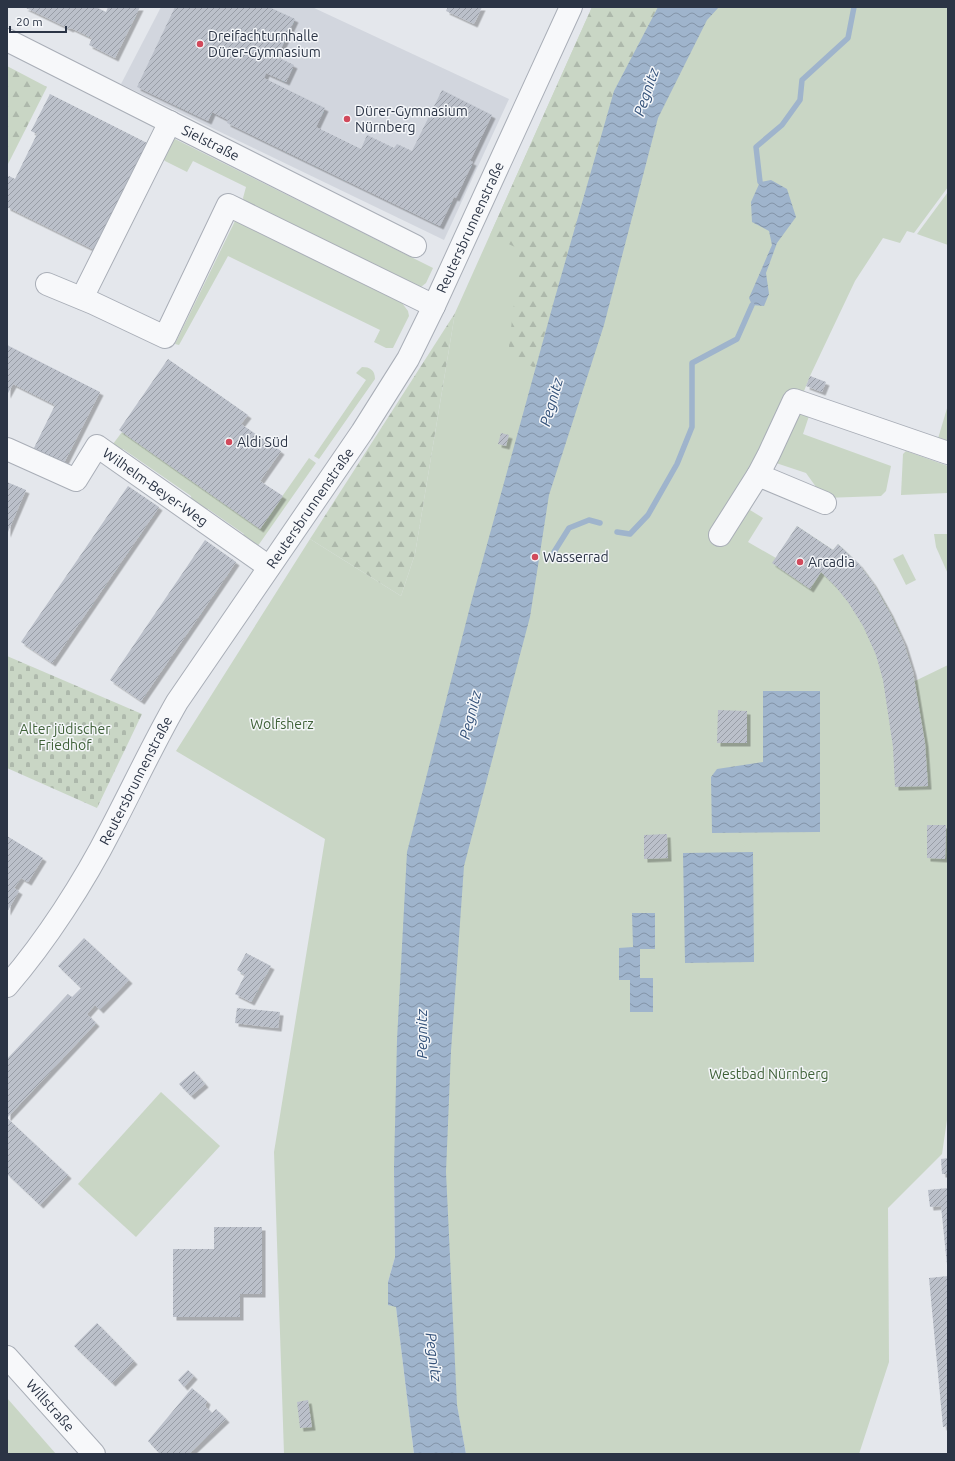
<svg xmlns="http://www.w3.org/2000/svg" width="955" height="1461" viewBox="0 0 955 1461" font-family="Ubuntu,sans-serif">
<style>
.built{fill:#d2d6de}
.green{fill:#c9d6c5;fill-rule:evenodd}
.forest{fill:url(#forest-firs)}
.cemetery{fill:url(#cemetery-stones)}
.water{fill:url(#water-waves)}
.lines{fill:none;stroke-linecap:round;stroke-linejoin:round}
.stream{stroke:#9fb4cc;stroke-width:5.5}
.building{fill:url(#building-hatch);filter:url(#shadow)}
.minor-casing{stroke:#a9aeb7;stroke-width:24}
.minor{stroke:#f7f8fa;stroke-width:22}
.poi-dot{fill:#d1495b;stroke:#f4f6f9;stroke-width:1.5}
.labels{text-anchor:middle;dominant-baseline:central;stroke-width:3;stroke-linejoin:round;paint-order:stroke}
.poi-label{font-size:14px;fill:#2b3445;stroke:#f4f6f9;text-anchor:start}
.street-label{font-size:14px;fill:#2b3445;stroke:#f4f6f9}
.park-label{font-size:14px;fill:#3f6138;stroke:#f4f6f9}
.water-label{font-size:15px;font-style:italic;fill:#34527a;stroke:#f4f6f9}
</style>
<defs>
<pattern id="forest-firs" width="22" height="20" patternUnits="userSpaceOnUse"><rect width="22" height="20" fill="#c9d6c5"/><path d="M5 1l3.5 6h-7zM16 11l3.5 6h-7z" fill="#adb8ab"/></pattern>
<pattern id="cemetery-stones" width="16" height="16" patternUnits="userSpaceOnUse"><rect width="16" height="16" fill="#c9d6c5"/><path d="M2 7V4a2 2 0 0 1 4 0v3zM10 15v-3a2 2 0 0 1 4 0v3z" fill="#adb8ab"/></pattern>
<pattern id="water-waves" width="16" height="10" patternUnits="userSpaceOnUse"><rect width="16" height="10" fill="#9fb4cc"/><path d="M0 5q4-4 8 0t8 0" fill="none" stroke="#8293a7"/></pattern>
<pattern id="building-hatch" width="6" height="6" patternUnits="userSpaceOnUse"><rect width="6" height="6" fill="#bbc0ca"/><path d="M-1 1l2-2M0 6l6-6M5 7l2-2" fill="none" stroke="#989da6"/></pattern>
<filter id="shadow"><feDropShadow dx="3.5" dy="3.5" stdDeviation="0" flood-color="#0004"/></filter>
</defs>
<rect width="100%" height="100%" fill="#e4e7ec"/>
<!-- built -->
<path class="built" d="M161,7H312L509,99L444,240L121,84Z"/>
<!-- green -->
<g class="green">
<path d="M592,7H948V187L914,233L907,231L900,243L883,238L855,281L810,376L796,411L809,416L803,434L891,466L886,491L881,496L824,498L806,473L776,463L750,510L763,518L748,542L776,558L797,526L833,550L838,544C851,556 864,568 873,583C892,612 908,646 915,681L948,665V1113L942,1154L888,1208L889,1362L859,1454H466L457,1406L394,1168L395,1257L388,1282V1305L396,1306L414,1454H284L274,1152L325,839L176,751L310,539L401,596L415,554L455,313ZM946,825L945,858H927V845Z"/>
<path d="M171,137L433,268L426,283L421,287L416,286L244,201L243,198L246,187L193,161L187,172L165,161L163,159Z"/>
<path d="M948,192V245L917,234Z"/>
<path d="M235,221L402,303L408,311L409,316L393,348H386L374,342L380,330L228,256L179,345L175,344Z"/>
<path d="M362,367C370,367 375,370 375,379L319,459L314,456L366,380L356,373Z"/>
<path d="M948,405V445L937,442Z"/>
<path d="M122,432L260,528L309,458L316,463L255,550L240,539L244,534L208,509L199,510L192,505L191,496L123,449L115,452L110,448Z"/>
<path d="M906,451L948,466V493L901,495L903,454Z"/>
<path d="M934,534H948V574L936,547Z"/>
<path d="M903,554L916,580L906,585L893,559Z"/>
<path d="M161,1092L220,1146L136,1237L78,1184Z"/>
<path d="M7,1398L56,1454H7Z"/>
</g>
<!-- forest -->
<g class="forest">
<path d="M592,7H658L614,91L535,368L508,355L513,311L521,261L515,247L490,235Z"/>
<path d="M7,66L47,87L7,166Z"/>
<path d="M455,313L415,554L401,596L310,539Z"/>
</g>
<!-- cemetery -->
<path class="cemetery" d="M7,656L142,714L97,808L7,768Z"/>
<!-- water -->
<g class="water">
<path d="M658,7H719L707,20L658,118L604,325L549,495L530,617L464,866L451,1051L446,1172L457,1405L466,1454H414L396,1307L388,1305V1282L395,1257L394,1168L397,1040L407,852L472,599L554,301L614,91Z"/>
<path d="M771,180L787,189L796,217L777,243L766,273L769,294L764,306L752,305L749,298L772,245L769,231L752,222L751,202L760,182Z"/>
<path d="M763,691H820V832L712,833L711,777L717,769L763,762Z"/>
<path d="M753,852L754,962L685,963L683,853Z"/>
<path d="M632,913H655V949H640V978H653V1012H630V980H619V948L633,947Z"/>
</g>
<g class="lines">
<!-- stream -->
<g class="stream">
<path d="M760,182L756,147L782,125L800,100L802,80L848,38L854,7"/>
<path d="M617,532L630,534L648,515L677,464L692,427V363L737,339L752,305"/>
<path d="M554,552L569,528L589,520L600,523"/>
</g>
</g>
<!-- building -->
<g class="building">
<path d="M24,7H96L106,12L108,7H140L115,58L89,45L92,38L71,28L70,29Z"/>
<path d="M175,7H269L295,19L277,57L294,65L286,82L266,73L264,78L325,108L316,127L361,149L367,135L394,148L397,144L412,151L442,90L492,115L470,161L473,162L456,198L454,197L440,226L227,123L228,120L212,112L208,121L137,87Z"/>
<path d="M448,7H482L474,24L446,11Z"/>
<path d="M50,94L147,143L94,250L7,207V178L9,176L15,179L37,134L31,131Z"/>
<path d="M7,345L100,392L62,467L32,452L55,405L13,384L7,395Z"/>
<path d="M168,359L248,415L241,424L281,451L260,481L283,496L260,529L119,430Z"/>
<path d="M810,376L826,382L822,392L806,386Z"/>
<path d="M501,433L509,435L506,446L498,444Z"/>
<path d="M7,482L26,490L7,534Z"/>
<path d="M128,486L159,507L52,663L21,642Z"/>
<path d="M797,526L833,550L838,544L859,564L873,583L890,613L904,643L913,672L925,743L928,786L895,787L893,747L883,680L876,655L863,626L848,602L836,587L821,572L810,589L772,563Z"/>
<path d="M205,540L236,562L141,701L110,680Z"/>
<path d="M718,710L747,711V743H717Z"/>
<path d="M927,825H946L945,859L927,858Z"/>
<path d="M667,834L668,858L644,859V835Z"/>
<path d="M7,836L43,858L28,882L21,878L14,888L19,891L7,912Z"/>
<path d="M84,938L129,980L100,1010L95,1005L87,1014L96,1023L7,1118L68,1175L40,1205L7,1174V1059L68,994L72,997L81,988L58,966Z"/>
<path d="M246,953L271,966L251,1002L235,994L245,975L237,970Z"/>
<path d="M237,1008L280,1012L278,1028L235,1023Z"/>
<path d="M194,1071L205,1084L191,1096L179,1084Z"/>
<path d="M948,1158V1174H942L941,1159Z"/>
<path d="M948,1188V1265H947L941,1206L930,1207L928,1190Z"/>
<path d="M214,1227H262V1294H240V1317H173V1249H214Z"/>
<path d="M948,1276V1426L943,1427L929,1278Z"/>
<path d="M97,1323L134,1361L112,1383L74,1346Z"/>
<path d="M188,1370L194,1376L184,1387L178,1380Z"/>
<path d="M192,1388L207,1401L205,1406L212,1413L216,1409L226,1419L189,1454H160L148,1441Z"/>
<path d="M308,1400L312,1427L300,1428L297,1402Z"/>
</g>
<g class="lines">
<!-- minor casing -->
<g class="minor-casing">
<g id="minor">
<path id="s1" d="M7,40L415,246"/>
<path d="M47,284L93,303L165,337L228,205L434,306"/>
<path d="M82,298L170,122"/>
<path id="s2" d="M7,449L76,480L97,446L269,567"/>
<path d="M758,475L825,503"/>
<path d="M720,535L758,475L769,454L794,400L948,453"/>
<path id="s3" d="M7,986C46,941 84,882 111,829C133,787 153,744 177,702L362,432L408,359L434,306L571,7"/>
<path id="s4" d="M7,1357L94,1454"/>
</g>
</g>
<!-- minor -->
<use href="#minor" class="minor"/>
</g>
<!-- markers -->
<g class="poi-dot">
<circle cx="200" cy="44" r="4"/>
<circle cx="347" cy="119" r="4"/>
<circle cx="229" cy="442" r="4"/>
<circle cx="535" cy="557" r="4"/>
<circle cx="800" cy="562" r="4"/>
</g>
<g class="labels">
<!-- poi labels -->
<g class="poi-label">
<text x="208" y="36">Dreifachturnhalle<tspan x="208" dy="16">Dürer-Gymnasium</tspan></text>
<text x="355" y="111">Dürer-Gymnasium<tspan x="355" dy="16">Nürnberg</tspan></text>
<text x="237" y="442">Aldi Süd</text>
<text x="543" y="557">Wasserrad</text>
<text x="808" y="562">Arcadia</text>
</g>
<!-- street labels -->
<g class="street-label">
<text stroke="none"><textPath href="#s1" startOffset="228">Sielstraße</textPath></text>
<text stroke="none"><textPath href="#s3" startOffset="891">Reutersbrunnenstraße</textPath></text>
<text stroke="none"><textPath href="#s2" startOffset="187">Wilhelm-Beyer-Weg</textPath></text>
<text stroke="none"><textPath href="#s3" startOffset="567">Reutersbrunnenstraße</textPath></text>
<text stroke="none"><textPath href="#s3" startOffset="243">Reutersbrunnenstraße</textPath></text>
<text stroke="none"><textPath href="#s4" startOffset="65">Willstraße</textPath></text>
</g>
<!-- park labels -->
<g class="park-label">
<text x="282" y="724">Wolfsherz</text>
<text x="65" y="729">Alter jüdischer<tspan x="65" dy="16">Friedhof</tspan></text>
<text x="769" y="1074">Westbad Nürnberg</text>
</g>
<!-- water labels -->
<g class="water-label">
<text transform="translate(646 92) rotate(-71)">Pegnitz</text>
<text transform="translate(551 402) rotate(-74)">Pegnitz</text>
<text transform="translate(470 715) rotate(-76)">Pegnitz</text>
<text transform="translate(421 1034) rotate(-90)">Pegnitz</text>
<text transform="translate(434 1357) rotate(83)">Pegnitz</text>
</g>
</g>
<!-- border -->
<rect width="955" height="1461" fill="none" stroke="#2b3445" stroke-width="16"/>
<!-- scale -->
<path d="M10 26v6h56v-6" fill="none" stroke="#2b3445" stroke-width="2"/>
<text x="16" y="26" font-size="12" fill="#2b3445" stroke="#f4f6f9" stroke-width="3" paint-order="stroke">20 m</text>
</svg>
